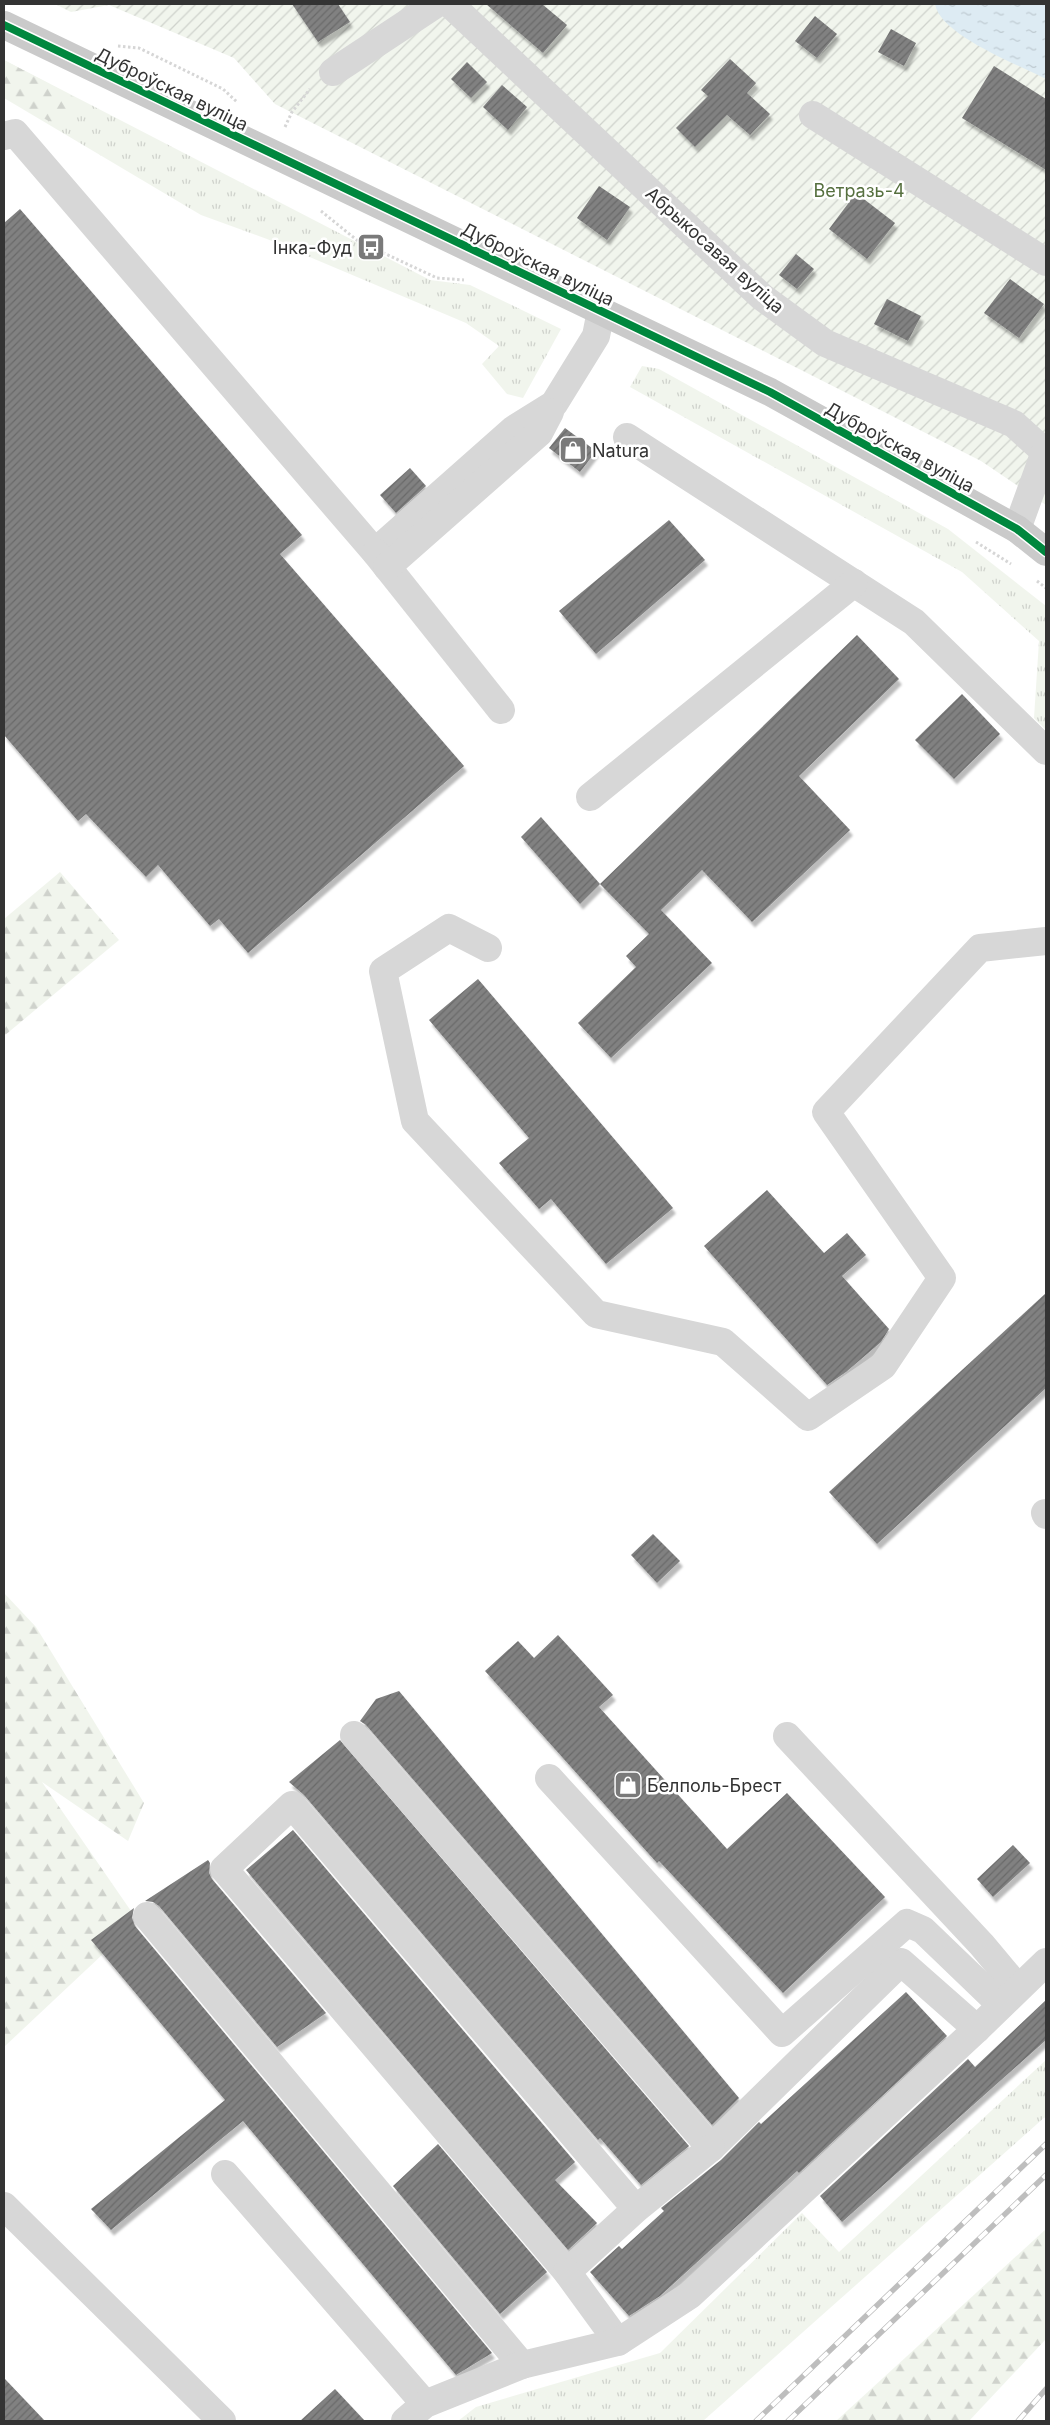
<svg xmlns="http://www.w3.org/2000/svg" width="1050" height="2425" viewBox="0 0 1050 2425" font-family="Inter,sans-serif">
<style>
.grass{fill:url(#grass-tufts)}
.forest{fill:url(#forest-firs)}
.garden{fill:url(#garden-furrows)}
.water{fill:url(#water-ripples)}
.building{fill:url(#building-hatch);filter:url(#shadow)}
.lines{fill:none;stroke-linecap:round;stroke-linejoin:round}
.path{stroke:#d6d6d6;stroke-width:3;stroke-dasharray:2.5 2.5;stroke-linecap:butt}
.minor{stroke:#d7d7d7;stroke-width:28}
.major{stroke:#cacaca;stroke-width:28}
.rail-casing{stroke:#bebebe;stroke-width:5.5}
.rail{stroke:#fff;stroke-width:4;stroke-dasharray:11;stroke-linecap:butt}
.cycleway-casing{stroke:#fff;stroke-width:11}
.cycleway{stroke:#00873e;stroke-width:8}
.labels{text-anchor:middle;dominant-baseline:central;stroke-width:5;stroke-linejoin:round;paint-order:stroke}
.street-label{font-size:18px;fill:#333;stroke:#fff}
.park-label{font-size:18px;fill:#56703f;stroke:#fff}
.poi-label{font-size:18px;fill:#333;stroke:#fff;text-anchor:start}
</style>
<defs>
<pattern id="grass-tufts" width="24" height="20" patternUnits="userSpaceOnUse" patternTransform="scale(1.25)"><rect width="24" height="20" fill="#f1f5ed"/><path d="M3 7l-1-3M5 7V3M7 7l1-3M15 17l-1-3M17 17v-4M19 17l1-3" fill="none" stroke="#cfd2cc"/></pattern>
<pattern id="forest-firs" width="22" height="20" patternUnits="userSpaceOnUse" patternTransform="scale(1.25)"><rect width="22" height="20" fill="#f1f5ed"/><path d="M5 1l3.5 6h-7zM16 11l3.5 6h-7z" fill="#cfd2cc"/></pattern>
<pattern id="garden-furrows" width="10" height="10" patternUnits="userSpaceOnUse" patternTransform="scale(1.25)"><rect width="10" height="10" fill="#f1f5ed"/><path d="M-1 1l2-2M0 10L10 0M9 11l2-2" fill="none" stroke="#cfd2cc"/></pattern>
<pattern id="water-ripples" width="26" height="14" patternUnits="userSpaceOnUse" patternTransform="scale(1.25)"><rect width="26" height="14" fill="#ddebf3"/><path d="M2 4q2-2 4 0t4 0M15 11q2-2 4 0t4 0" fill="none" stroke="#becad1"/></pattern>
<pattern id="building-hatch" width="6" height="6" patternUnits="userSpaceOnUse" patternTransform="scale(1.25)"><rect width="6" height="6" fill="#818181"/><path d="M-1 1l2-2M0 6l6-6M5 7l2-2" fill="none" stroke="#6a6a6a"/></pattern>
<filter id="shadow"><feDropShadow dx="3" dy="5.5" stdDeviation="1" flood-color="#0004"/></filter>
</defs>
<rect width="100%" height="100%" fill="#fff"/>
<!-- grass -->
<g class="grass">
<path d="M4,60L430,280L470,285L561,329L523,398L507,394L482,364L499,346L466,323L267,239L201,215L4,98Z"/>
<path d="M642,366L659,369L948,529L1046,606V730L1034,718L1039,641L962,572L630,387Z"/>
<path d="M1046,2060V2116L703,2421H458L476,2407L660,2353L802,2213L839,2252Z"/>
</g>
<!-- forest -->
<g class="forest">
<path d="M4,60L76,98L60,127L4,97Z"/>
<path d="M60,872L119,940L4,1036V919Z"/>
<path d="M4,1593L36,1627L144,1803L128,1841L42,1782L131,1911L92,1940L103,1954L4,2047Z"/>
<path d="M1046,2229V2339L969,2421H836Z"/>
</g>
<!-- garden -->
<path class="garden" d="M55,4H1046V505L981,461L275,104L234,58L109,5L71,12Z"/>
<!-- water -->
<path class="water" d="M935,4H1046V79C1019,65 940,35 935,4Z"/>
<!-- building -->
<g class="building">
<path d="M292,4H338L350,22L318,42Z"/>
<path d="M486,4H542L567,25L543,53Z"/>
<path d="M815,16L837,34L817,58L795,41Z"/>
<path d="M891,29L916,43L904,66L878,52Z"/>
<path d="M730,59L756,83L747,93L770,114L750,135L727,115L695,147L676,128L708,96L701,90Z"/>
<path d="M467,62L487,82L471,98L451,79Z"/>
<path d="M994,66L1046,99V170L962,118Z"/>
<path d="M502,85L527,107L508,130L483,107Z"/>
<path d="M599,186L630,207L607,240L577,218Z"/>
<path d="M856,193L895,223L867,259L829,229Z"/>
<path d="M20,209L302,535L280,554L464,766L248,953L219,919L210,926L158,865L146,877L86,814L78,821L4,735V223Z"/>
<path d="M796,254L814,269L797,289L779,275Z"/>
<path d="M1010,279L1044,304L1019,338L984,313Z"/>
<path d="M887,299L921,316L908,341L874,324Z"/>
<path d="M565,428L596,451L580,472L549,448Z"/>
<path d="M410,468L426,486L396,513L380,495Z"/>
<path d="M669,520L705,560L596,654L559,611Z"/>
<path d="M857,635L899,679L799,776L850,830L752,922L702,870L661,910L712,963L611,1058L578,1023L636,967L626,956L649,934L600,884Z"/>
<path d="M962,694L1000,734L954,779L915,740Z"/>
<path d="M541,817L600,884L580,904L521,837Z"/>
<path d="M478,979L673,1208L606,1264L551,1199L539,1209L499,1163L529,1138L429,1020Z"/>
<path d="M767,1190L824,1253L847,1233L866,1255L842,1276L889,1329L881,1342L846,1372L827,1385L704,1246Z"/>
<path d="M1046,1293V1388L877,1544L829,1492Z"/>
<path d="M653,1534L680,1561L657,1583L631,1555Z"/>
<path d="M558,1635L613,1695L599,1707L727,1849L787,1793L885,1897L783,1993L659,1861L657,1863L485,1671L518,1641L534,1658Z"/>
<path d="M399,1691L739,2098L712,2125L366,1725L360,1721L376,1699Z"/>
<path d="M340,1740L689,2146L641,2185L600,2138L598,2140L304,1795L289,1782Z"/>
<path d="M293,1830L575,2162L555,2180L597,2223L568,2250L246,1870Z"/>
<path d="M1013,1845L1030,1863L993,1897L977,1879Z"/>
<path d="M208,1860L210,1863L209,1873L212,1879L326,2013L277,2047L159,1906L153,1902L145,1901Z"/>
<path d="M134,1908L132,1918L135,1926L492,2353L456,2375L243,2121L111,2230L91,2209L225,2100L91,1940Z"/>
<path d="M906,1992L947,2036L799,2173L797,2171L660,2296L629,2316L590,2272L619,2246L622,2249L664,2211L661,2208L721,2160L759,2122L761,2124Z"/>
<path d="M1046,2000V2040L842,2222L820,2196L968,2059L975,2067Z"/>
<path d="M438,2144L547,2272L500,2314L393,2186Z"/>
<path d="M4,2378L45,2421H4Z"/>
<path d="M335,2389L365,2421H300Z"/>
</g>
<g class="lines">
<!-- path -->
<g class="path">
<path d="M118,46L139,48L223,89L237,102"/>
<path d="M285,127L292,112L310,89"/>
<path d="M321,211L358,241L437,278L464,280"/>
<path d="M371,247L376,236"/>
<path d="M976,542L1011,564"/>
<path d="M1037,581L1046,588"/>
</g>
<!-- minor -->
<g class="minor">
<path d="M450,4L762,297L825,343L1014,424L1046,453"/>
<path d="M333,72L436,4"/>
<path d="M813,115L1046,262"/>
<path d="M4,136L15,133L375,552L514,429L554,404L596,336L601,311"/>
<path d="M627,437L914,622L1046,751"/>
<path d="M1017,529L1046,449"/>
<path d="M376,553L501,710"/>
<path d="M387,567L539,433L550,412"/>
<path d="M590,797L854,583"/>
<path d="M488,948L449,928L383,971L415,1121L596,1314L723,1342L808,1417L883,1366L942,1278L826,1112L980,948L1046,941"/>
<path d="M1045,1513L1046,1515"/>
<path d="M354,1735L711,2148L901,1962L977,2029"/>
<path d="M787,1736L982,1945L1018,1988"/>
<path d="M549,1778L782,2033L907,1923L923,1930L1001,2005"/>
<path d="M147,1916L522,2365"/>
<path d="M225,2174L425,2404"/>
<path d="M4,2206L222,2421"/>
<path d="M636,2209L567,2272L224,1869L292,1805L636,2209L711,2148"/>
<path d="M567,2272L618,2342"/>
<path d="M405,2421L425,2404L522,2365L618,2342L690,2295L977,2029L1046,1962"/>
</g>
<!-- major -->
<path class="major" d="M4,25L770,392L1017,529L1046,552"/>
<!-- rail casing -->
<g class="rail-casing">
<g id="rail">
<path d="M756,2421L1046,2144"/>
<path d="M788,2421L1046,2175"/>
<path d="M1018,2421L1046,2389"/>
</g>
</g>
<!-- rail -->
<use href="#rail" class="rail"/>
<!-- cycleway casing -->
<g class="cycleway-casing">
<path id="cycleway" d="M4,25L770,392L1017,529L1046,552"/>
</g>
<!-- cycleway -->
<use href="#cycleway" class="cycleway"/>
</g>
<!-- icons -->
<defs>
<g id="bus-square" transform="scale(1.4375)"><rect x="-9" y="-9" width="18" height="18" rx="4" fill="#7a7a7a" stroke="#fff"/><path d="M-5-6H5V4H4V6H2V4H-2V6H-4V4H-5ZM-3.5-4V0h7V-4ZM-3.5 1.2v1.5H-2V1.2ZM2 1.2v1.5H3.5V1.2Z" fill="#fff"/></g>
<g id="shop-square" transform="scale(1.4375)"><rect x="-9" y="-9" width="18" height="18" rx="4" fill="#7a7a7a" stroke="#fff"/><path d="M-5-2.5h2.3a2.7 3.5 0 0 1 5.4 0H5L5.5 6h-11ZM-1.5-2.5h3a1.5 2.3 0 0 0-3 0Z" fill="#fff"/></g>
</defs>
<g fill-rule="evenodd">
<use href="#bus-square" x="371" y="247"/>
<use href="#shop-square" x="573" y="450"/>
<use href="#shop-square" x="628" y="1785"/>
</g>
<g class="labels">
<!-- street labels -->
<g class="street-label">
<text transform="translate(172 89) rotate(26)">Дуброўская вуліца</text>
<text transform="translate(715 250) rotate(42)">Абрыкосавая вуліца</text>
<text transform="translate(538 264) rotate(26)">Дуброўская вуліца</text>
<text transform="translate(900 447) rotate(29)">Дуброўская вуліца</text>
</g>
<!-- park labels -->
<g class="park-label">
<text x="859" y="190">Ветразь-4</text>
</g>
<!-- poi labels -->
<g class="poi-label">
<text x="352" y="247" text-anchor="end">Інка-Фуд</text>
<text x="592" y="450">Natura</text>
<text x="647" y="1785">Белполь-Брест</text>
</g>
</g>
<!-- border -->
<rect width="1050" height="2425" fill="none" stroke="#333333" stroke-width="10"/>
</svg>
